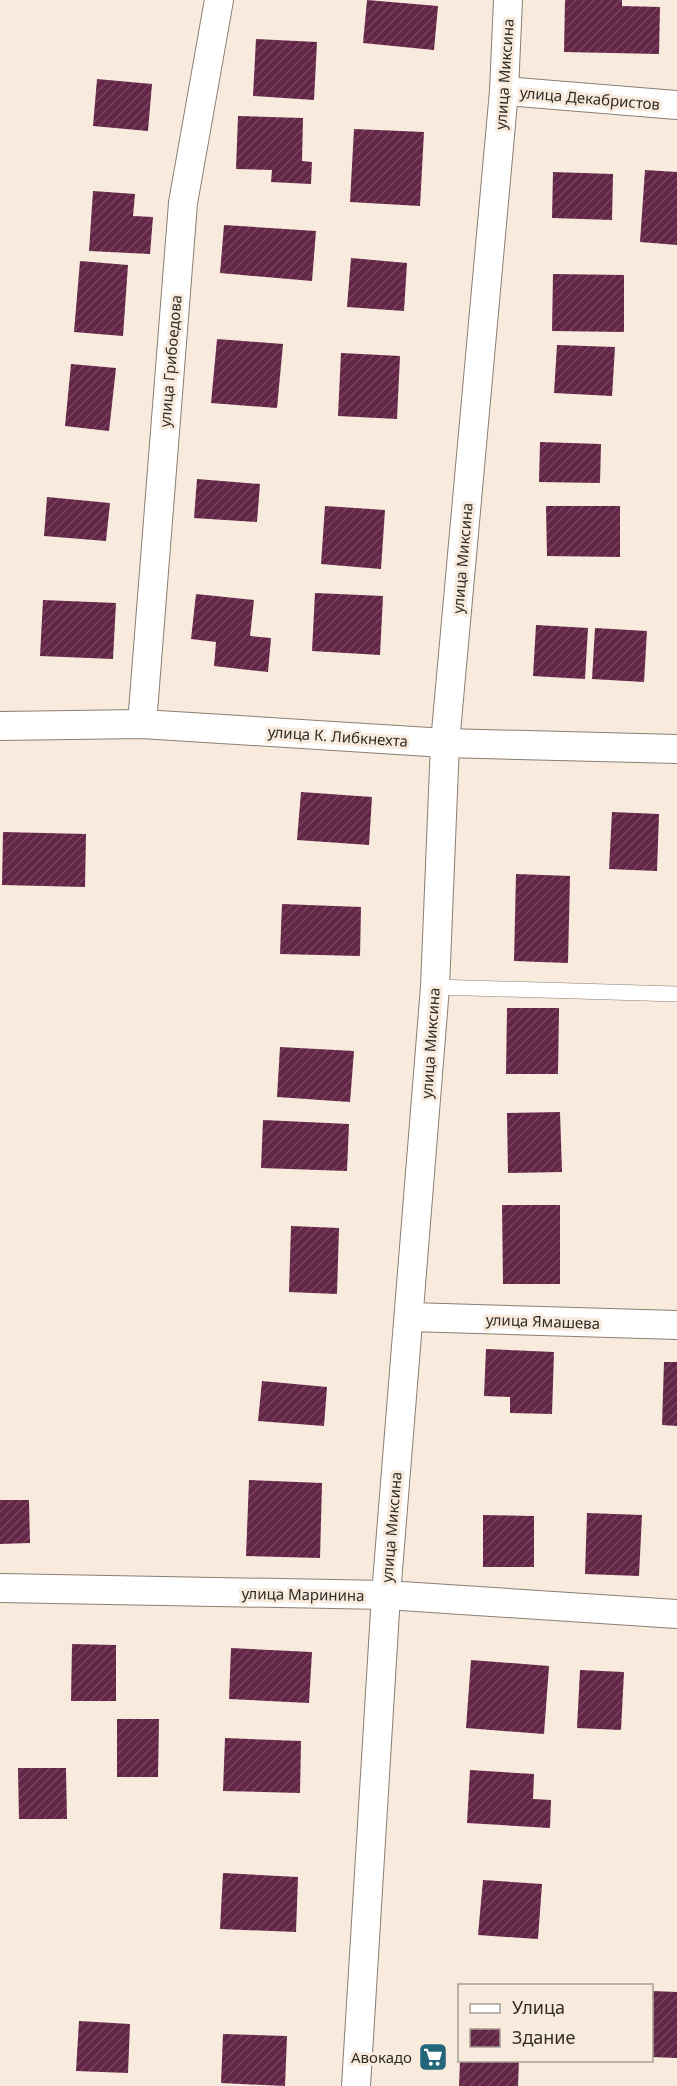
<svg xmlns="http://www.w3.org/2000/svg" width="677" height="2086" viewBox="0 0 677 2086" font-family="'Noto Sans',sans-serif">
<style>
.building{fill:url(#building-hatch)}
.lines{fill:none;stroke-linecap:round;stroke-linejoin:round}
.service-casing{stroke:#8b7e72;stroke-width:16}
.minor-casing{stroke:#8b7e72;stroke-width:30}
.service{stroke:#fff;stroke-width:15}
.minor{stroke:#fff;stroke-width:28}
.labels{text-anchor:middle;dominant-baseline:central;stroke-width:6;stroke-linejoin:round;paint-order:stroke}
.street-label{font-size:15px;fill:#312c27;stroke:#f8eadd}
.poi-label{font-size:15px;fill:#312c27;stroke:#f8eadd;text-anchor:end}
</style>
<defs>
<pattern id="building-hatch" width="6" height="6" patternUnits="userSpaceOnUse" patternTransform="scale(1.5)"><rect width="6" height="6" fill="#642646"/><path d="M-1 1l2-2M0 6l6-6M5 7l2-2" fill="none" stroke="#77455e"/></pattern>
</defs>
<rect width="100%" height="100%" fill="#f8eadd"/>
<!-- building -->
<g class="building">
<path d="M367,0L438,6L434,50L363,43Z"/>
<path d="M565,0H622V6L660,7L659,54L564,52Z"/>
<path d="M256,39L317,42L314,100L253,96Z"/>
<path d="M97,79L152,84L148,131L93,126Z"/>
<path d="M238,116L303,118L302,161L312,162L311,184L271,182L272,170L236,169Z"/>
<path d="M354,129L424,132L420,206L350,202Z"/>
<path d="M645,170L677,172V245L640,242Z"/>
<path d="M553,172L613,174L612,220L552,218Z"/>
<path d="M93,191L135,194L133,216L153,217L150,254L89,251Z"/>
<path d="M224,225L316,231L312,281L220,273Z"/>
<path d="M351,258L407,263L404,311L347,307Z"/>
<path d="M80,261L128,265L123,336L74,332Z"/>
<path d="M553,274L624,275V332L552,331Z"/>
<path d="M217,339L283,344L277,408L211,403Z"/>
<path d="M557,345L615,347L612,396L554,393Z"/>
<path d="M341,353L400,356L397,419L338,416Z"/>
<path d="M71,364L116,368L109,431L65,426Z"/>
<path d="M540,442L601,444L600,483L539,482Z"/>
<path d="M197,479L260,484L257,522L194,518Z"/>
<path d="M47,497L110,503L106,541L44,536Z"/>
<path d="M325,506L385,510L381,569L321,564Z"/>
<path d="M546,506H620V557L547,556Z"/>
<path d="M315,593L383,596L380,655L312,651Z"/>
<path d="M196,594L254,600L250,636L271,638L268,672L214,666L216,642L191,639Z"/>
<path d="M43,600L116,603L113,659L40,656Z"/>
<path d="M536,625L588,628L585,679L533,676Z"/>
<path d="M595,628L647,631L644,682L592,679Z"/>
<path d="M301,792L372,797L369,845L297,840Z"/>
<path d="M612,812L659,814L657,871L609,869Z"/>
<path d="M3,832L86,834L85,887L2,885Z"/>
<path d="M516,874L570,876L568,963L514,961Z"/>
<path d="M282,904L361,907L360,956L280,954Z"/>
<path d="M507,1008H559L558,1074H506Z"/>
<path d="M280,1047L354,1051L350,1102L277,1097Z"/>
<path d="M560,1112L562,1172L508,1173L507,1113Z"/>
<path d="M263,1120L349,1124L347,1171L261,1168Z"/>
<path d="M502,1205H560V1284H503Z"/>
<path d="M291,1226L339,1228L337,1294L289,1292Z"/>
<path d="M486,1349L554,1352L552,1414L510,1413V1397L484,1396Z"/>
<path d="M664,1362H677V1426L662,1425Z"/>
<path d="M262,1381L327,1387L324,1426L258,1421Z"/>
<path d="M249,1480L322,1483L320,1558L246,1556Z"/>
<path d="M0,1500H29L30,1543L0,1544Z"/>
<path d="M587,1513L642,1515L639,1576L585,1574Z"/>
<path d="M483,1515L534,1516V1567H483Z"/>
<path d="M72,1644L116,1645V1701H71Z"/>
<path d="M231,1648L312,1652L309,1703L229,1699Z"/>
<path d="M471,1660L549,1666L544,1734L466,1728Z"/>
<path d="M580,1670L624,1672L621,1730L577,1728Z"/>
<path d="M117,1719H159L158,1777H117Z"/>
<path d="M225,1738L301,1741L300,1793L223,1791Z"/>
<path d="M18,1768H66L67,1819H19Z"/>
<path d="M470,1770L534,1774L533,1799L551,1800L550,1828L467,1823Z"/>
<path d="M223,1873L298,1877L296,1932L220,1929Z"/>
<path d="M483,1880L542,1884L538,1939L478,1935Z"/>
<path d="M652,1991L677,1992V2058L652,2057Z"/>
<path d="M79,2021L130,2024L128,2073L76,2071Z"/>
<path d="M223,2034L287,2036L285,2086L221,2083Z"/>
<path d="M460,2060H519L518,2086H459Z"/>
</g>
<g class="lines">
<!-- service casing -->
<g class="service-casing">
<path id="service" d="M435,987L677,994"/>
</g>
<!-- minor casing -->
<g class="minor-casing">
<g id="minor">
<path d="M504,91L677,105"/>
<path d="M142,724L183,203L219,0"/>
<path d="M0,726L142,724L445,743L677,749"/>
<path d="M410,1317L677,1325"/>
<path d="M0,1588L386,1595L677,1614"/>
<path d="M356,2086L386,1595L435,987L445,743L504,91L508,0"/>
</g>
</g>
<!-- service -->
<use href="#service" class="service"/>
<!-- minor -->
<use href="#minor" class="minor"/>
</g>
<!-- icons -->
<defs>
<g id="supermarket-square" transform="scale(1.5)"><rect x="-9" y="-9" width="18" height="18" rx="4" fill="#246679" stroke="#f8eadd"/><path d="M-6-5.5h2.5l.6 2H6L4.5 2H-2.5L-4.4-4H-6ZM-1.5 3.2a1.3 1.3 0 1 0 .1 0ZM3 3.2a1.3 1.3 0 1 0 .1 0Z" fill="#fff"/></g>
</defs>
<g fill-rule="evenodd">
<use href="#supermarket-square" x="433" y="2057"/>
</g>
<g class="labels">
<!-- street labels -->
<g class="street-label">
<text transform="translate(504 74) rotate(-86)">улица Миксина</text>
<text transform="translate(590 98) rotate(5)">улица Декабристов</text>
<text transform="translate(170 361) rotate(-85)">улица Грибоедова</text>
<text transform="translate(462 558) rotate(-85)">улица Миксина</text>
<text transform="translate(338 736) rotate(4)">улица К. Либкнехта</text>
<text transform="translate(430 1043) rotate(-86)">улица Миксина</text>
<text transform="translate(543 1321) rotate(2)">улица Ямашева</text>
<text transform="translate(391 1527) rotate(-85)">улица Миксина</text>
<text transform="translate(303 1594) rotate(1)">улица Маринина</text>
</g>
<!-- poi labels -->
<g class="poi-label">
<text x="412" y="2057">Авокадо</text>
</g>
</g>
<!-- legend -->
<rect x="458" y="1984" width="195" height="78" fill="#f8eadd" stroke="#a89e94" stroke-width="1.5"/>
<rect x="470" y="2004" width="30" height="9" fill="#ffffff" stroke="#a89e94" stroke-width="1.5"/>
<text x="512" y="2014" font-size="18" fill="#312c27">Улица</text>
<rect x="470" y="2029" width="30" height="18" fill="url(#building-hatch)" stroke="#a89e94" stroke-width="1.5"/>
<text x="512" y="2044" font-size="18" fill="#312c27">Здание</text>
</svg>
